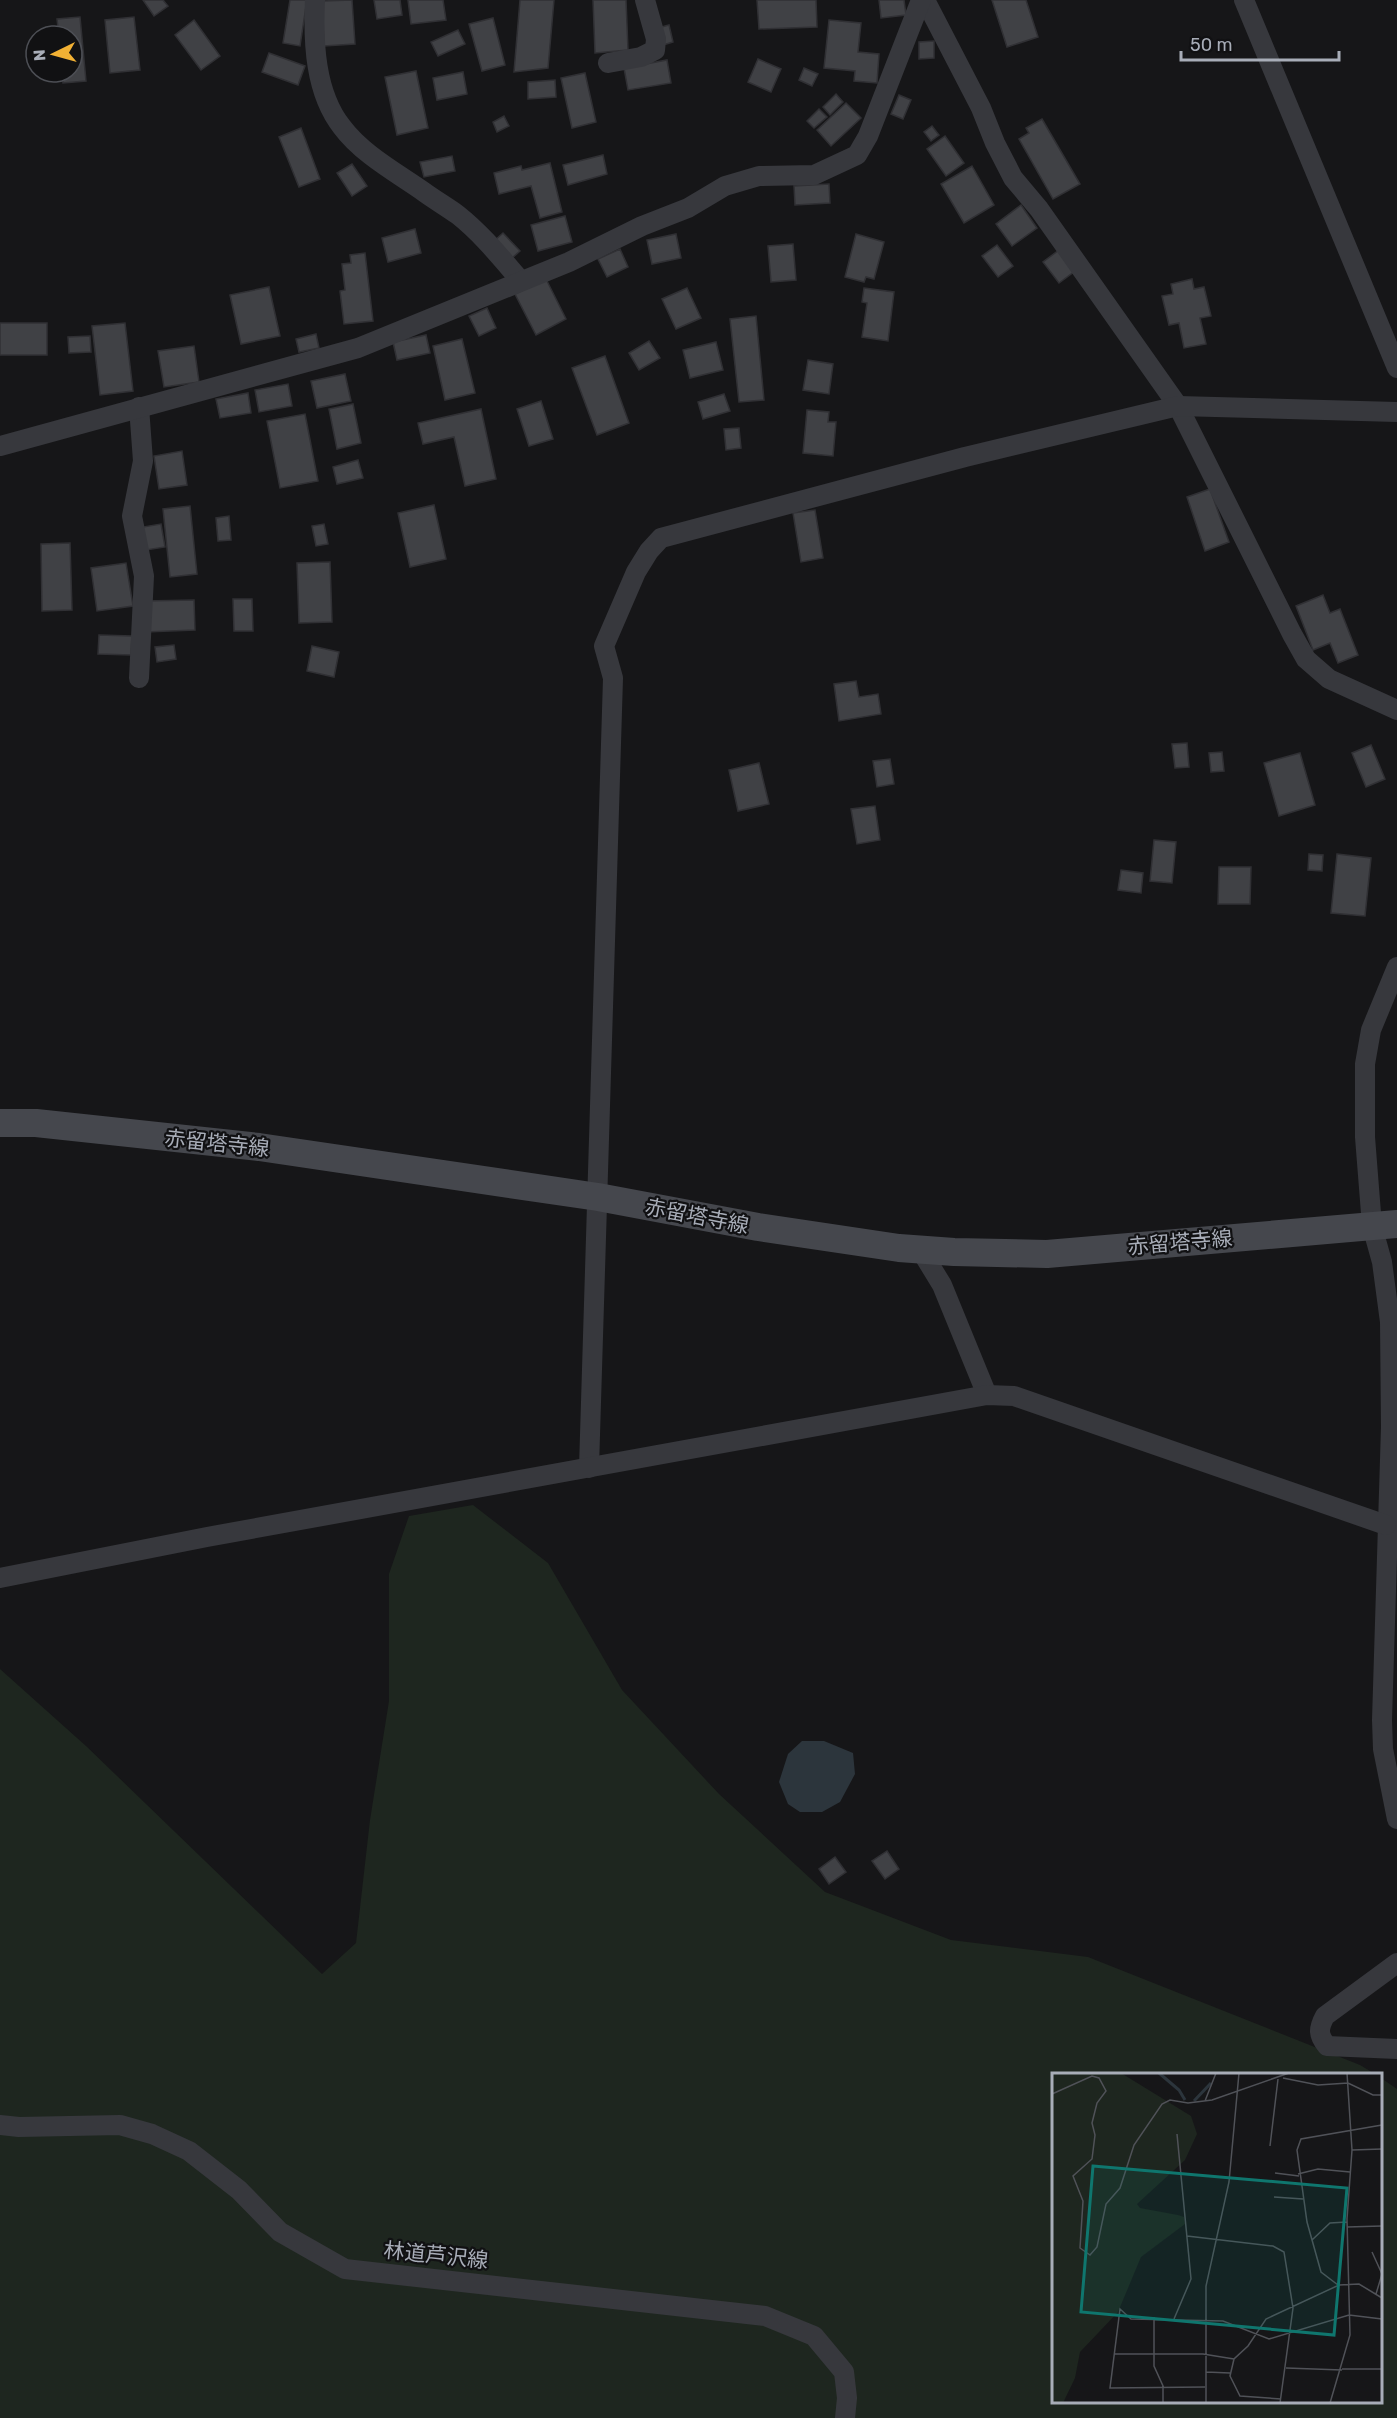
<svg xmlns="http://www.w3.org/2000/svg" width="1397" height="2418" viewBox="0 0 1397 2418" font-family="Rubik,'Noto Sans JP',sans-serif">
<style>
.green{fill:#1e261f}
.water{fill:#2c353c}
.building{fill:#404145;stroke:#303034;stroke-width:1.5}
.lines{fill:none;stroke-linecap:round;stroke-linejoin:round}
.street{stroke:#37383d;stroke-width:20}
.secondary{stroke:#45474d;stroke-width:28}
.labels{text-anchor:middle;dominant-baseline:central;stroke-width:4.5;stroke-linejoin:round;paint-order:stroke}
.street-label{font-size:21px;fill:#a8adb8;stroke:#111113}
.inset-river{fill:none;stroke:#2c353c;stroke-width:3}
.inset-road{fill:none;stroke:#505258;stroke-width:1.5}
.view{fill:#0f766e;fill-opacity:0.15;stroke:#0f766e;stroke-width:3}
.inset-edge{fill:none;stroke:#a8adb8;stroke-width:3}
</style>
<rect width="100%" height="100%" fill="#161618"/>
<!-- green -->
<path class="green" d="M473,1505L548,1563L622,1690L719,1794L825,1892L951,1940L1088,1957L1360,2065L1375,2074H1054V2402H1380L1381,2078L1397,2089V2418H0V1669L86,1746L322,1974L356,1943L370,1820L389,1701V1574L409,1516Z"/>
<!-- water -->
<path class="water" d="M802,1741H824L853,1753L855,1774L840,1802L822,1812H800L788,1804L779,1782L788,1754Z"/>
<!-- building -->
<g class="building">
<path d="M143,0H163L168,6L154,16Z"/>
<path d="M290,0H307L300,46L283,43Z"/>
<path d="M352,0L355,44L324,46L322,1Z"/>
<path d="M374,0H400L402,15L377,19Z"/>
<path d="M408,0H443L446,20L411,24Z"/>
<path d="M520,0H554L548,68L514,72Z"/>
<path d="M593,0H626L628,50L595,53Z"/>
<path d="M757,0H816L817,27L759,29Z"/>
<path d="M879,0H904L906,15L881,18Z"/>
<path d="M992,0H1026L1038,37L1007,47Z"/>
<path d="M80,17L86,81L63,83L62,72H72V36H59L57,19Z"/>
<path d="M134,17L140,70L110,73L105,20Z"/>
<path d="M493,18L505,65L482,71L469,24Z"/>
<path d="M194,20L220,56L201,70L175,35Z"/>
<path d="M829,20L861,23L858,52L879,54L877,83L854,81L855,71L824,68Z"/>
<path d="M669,25L673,42L663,45L658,28Z"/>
<path d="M458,30L465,44L438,56L431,42Z"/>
<path d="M934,41V58L919,59V42Z"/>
<path d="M269,53L305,66L298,85L262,72Z"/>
<path d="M758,59L781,69L771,92L748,82Z"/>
<path d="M667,60L671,83L628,90L624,68Z"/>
<path d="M804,68L818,74L812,86L799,80Z"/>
<path d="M416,71L428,128L397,135L385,77Z"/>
<path d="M463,72L467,94L437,100L433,78Z"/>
<path d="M585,73L596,122L572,128L561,78Z"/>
<path d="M555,80L556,97L528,99V82Z"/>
<path d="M836,94L843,102L830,115L823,107Z"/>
<path d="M899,95L911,100L903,119L891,114Z"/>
<path d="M846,103L861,118L831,146L817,130Z"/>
<path d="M819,109L827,117L814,128L807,121Z"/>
<path d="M504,116L509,126L497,132L493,122Z"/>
<path d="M1042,119L1080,184L1053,199L1019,139L1029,133L1026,128Z"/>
<path d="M932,126L939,135L931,141L924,132Z"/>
<path d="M301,128L320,179L299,187L279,137Z"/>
<path d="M945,136L964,163L946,176L927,149Z"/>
<path d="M603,155L607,174L568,185L563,165Z"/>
<path d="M452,156L455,171L424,177L420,162Z"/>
<path d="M550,163L562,212L540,218L531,186L499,194L494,173L521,166L522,170Z"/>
<path d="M352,164L367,186L352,196L337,173Z"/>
<path d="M972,166L994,205L964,223L941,184Z"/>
<path d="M829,184L830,203L795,205L794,186Z"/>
<path d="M1021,205L1037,228L1012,246L996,224Z"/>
<path d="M565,216L572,242L538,251L531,225Z"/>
<path d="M415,229L421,253L388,262L382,238Z"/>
<path d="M503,233L520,251L511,259L494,241Z"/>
<path d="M676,234L681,258L652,264L647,240Z"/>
<path d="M856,234L884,242L874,279L866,277L864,282L845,277Z"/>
<path d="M793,244L796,280L771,282L768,246Z"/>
<path d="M997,245L1013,266L998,277L982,256Z"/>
<path d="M620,249L628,267L607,277L598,259Z"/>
<path d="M1059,250L1075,271L1059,283L1043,262Z"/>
<path d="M365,253L373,321L344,324L340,291L345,290L342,264L351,263L350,255Z"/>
<path d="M546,279L566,319L536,335L515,294Z"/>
<path d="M1192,279L1194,289L1204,287L1211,316L1200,318L1206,344L1184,348L1179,323L1169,325L1162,296L1173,294L1171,284Z"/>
<path d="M269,287L280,336L241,344L230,295Z"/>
<path d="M687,288L701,318L676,329L662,299Z"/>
<path d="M864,288L894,292L888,341L862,337L867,303L862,302Z"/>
<path d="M487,308L496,328L479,336L469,316Z"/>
<path d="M756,316L764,400L739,402L730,319Z"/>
<rect x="0" y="323" width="47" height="32"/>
<path d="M125,323L133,391L100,395L92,326Z"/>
<path d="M316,334L319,348L299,352L296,339Z"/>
<path d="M426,335L430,353L397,360L393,342Z"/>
<path d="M90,336L91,352L69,353L68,337Z"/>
<path d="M462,339L475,393L445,400L433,346Z"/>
<path d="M649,341L660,358L639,370L629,353Z"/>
<path d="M716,342L723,370L690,378L683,350Z"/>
<path d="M194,346L199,382L164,387L158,351Z"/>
<path d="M605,356L629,423L597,435L572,368Z"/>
<path d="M808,360L833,364L829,394L803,390Z"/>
<path d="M345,374L351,401L317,408L311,381Z"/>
<path d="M288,384L292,406L259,412L255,390Z"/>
<path d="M248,393L251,413L220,418L216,399Z"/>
<path d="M724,394L730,411L703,419L698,402Z"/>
<path d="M541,401L553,439L529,446L517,409Z"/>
<path d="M353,404L361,443L337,449L329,409Z"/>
<path d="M481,409L496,479L465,486L454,437L423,444L418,423Z"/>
<path d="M807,410L829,412L828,422H836L833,456L803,453Z"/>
<path d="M305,414L318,481L280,488L267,421Z"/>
<path d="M739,428L741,448L726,450L724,429Z"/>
<path d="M182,451L187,485L159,489L154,456Z"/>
<path d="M358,460L363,478L337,484L333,467Z"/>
<path d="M1210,489L1229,542L1205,551L1187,497Z"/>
<path d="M434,505L446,559L410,567L398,513Z"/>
<path d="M190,506L197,574L170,577L163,509Z"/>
<path d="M815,510L823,558L801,562L793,513Z"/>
<path d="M229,516L231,540L218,541L216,518Z"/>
<path d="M161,524L165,547L140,551L137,528Z"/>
<path d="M324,524L328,544L316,546L312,526Z"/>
<path d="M70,543L72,610L42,611L41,544Z"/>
<path d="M330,562L332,622L299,623L297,563Z"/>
<path d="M126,563L133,606L97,611L91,568Z"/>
<path d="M1323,595L1330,613L1340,609L1358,655L1338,663L1330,643L1313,650L1296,606Z"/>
<path d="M233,599H252L253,631H234Z"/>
<path d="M194,600L195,630L145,632L144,601Z"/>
<path d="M99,635L132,636L131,655L98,654Z"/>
<path d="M174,645L176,659L157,662L155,647Z"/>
<path d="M312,646L339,652L334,677L307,671Z"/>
<path d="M856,681L859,697L878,694L881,714L839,721L834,684Z"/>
<path d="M1187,743L1189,767L1175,768L1172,744Z"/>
<path d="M1371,745L1385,779L1366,787L1352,753Z"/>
<path d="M1222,752L1224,771L1211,772L1209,753Z"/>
<path d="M1300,753L1315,805L1279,816L1264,763Z"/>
<path d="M890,759L894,784L877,787L873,761Z"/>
<path d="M759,763L769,804L738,811L729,770Z"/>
<path d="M875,806L880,840L857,844L851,809Z"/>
<path d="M1154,840L1176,842L1172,883L1150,881Z"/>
<path d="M1309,854L1323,855L1322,871L1308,870Z"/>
<path d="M1337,854L1371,858L1365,916L1331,913Z"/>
<path d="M1219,867H1251L1250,904H1218Z"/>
<path d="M1121,870L1143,873L1141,893L1118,890Z"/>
<path d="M887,1851L899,1869L885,1879L872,1861Z"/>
<path d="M835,1857L846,1872L829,1884L819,1869Z"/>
</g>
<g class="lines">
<!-- street -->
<g class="street">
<path d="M315,0C313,42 315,93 342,127C362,154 397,173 424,192C435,200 447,207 458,215C482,234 501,258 521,281"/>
<path d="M925,0L981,108L995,143L1013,178L1039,209L1178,406L1292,634L1306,659L1329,679L1397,710"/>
<path d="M1244,0L1397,368"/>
<path d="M608,63L641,57L655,50L656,39L645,0"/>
<path d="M139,407L143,461L132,516L144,576L139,678"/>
<path d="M0,446L358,348L569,262L642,226L688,208L725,186L759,176L814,175L857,155L868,136L921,0"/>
<path d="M1397,967L1371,1030L1365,1064V1137L1372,1226L1382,1262L1390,1322L1391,1427L1382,1720L1383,1749L1397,1819"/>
<path d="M920,1249L942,1285L987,1395"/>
<path d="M589,1468L613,678L604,646L636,572L649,551L661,538L965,457L1178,406L1397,412"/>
<path d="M0,1578L207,1537L987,1395L1014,1396L1386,1525"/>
<path d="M1397,1963L1325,2016C1318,2029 1318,2035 1327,2046L1397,2049"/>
<path d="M0,2125L19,2127L120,2125L152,2134L189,2151L239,2190L280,2232L345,2269L765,2316L814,2336L844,2372L847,2398L845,2418"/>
</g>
<!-- secondary -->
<path class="secondary" d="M0,1123H36L259,1147L598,1197L758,1227L899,1248L954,1252L1047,1254L1397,1224"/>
</g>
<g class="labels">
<!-- street labels -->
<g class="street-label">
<text transform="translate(217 1143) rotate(6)">赤留塔寺線</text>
<text transform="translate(697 1216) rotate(11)">赤留塔寺線</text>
<text transform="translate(1180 1242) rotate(-5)">赤留塔寺線</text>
<text transform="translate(436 2255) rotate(6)">林道芦沢線</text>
</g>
</g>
<!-- overview -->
<g transform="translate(1052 2073)">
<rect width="330" height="330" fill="#161618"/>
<path d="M69,0L139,43L145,61L133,87L85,131L88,135L126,142L132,144L133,151L89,184L66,239L28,279L23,305L11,330L0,329V1Z" fill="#1e261f"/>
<path class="inset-river" d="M107,0L127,17L133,27M142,28L159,10"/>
<path class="inset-road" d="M231,5L266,12L296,10L321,22H330M0,21L40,3L47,5L54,18L45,30L40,50L43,62L40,86L21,103L31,128L28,175L38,182L45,174L54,131L68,115L82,72L110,31L118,27L136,30L160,27L237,0M153,28L164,0M218,73L226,6M300,77L330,76M223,100L247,103M246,101L266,96L298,99M222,124L251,126M295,154L330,153M135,163L221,173L232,179L241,235L228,330M260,167L278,150L295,149M320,179L330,201L324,221M286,212L269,199L255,149L245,77L249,66L330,52M102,244V293L111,313V330M122,246L139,206L125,61M62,281H151L182,286M234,295L290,297M290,296H330M154,299L178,300M153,314L58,315L68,236L79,246L171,248L217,266L297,242L330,246M229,326L188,323L178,303L182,286L196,273L214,246L287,212L307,211L330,225M154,330V213L177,109L187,0M278,330L298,262L295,146L300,77L295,0"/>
<path class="view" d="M41,93L295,115L282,262L29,239Z"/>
<rect width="330" height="330" class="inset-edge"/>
</g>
<!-- north arrow -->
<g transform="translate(54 54) rotate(265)"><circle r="28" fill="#111113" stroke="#4d4f55" stroke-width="1.5"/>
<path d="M0-4.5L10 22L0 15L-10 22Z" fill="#f2b134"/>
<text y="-9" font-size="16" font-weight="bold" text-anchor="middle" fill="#a8adb8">N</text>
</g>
<!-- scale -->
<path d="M1181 51v9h158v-9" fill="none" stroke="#a8adb8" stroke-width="3"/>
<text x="1190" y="51" font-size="18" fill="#a8adb8" stroke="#111113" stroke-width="4.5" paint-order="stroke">50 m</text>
</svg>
